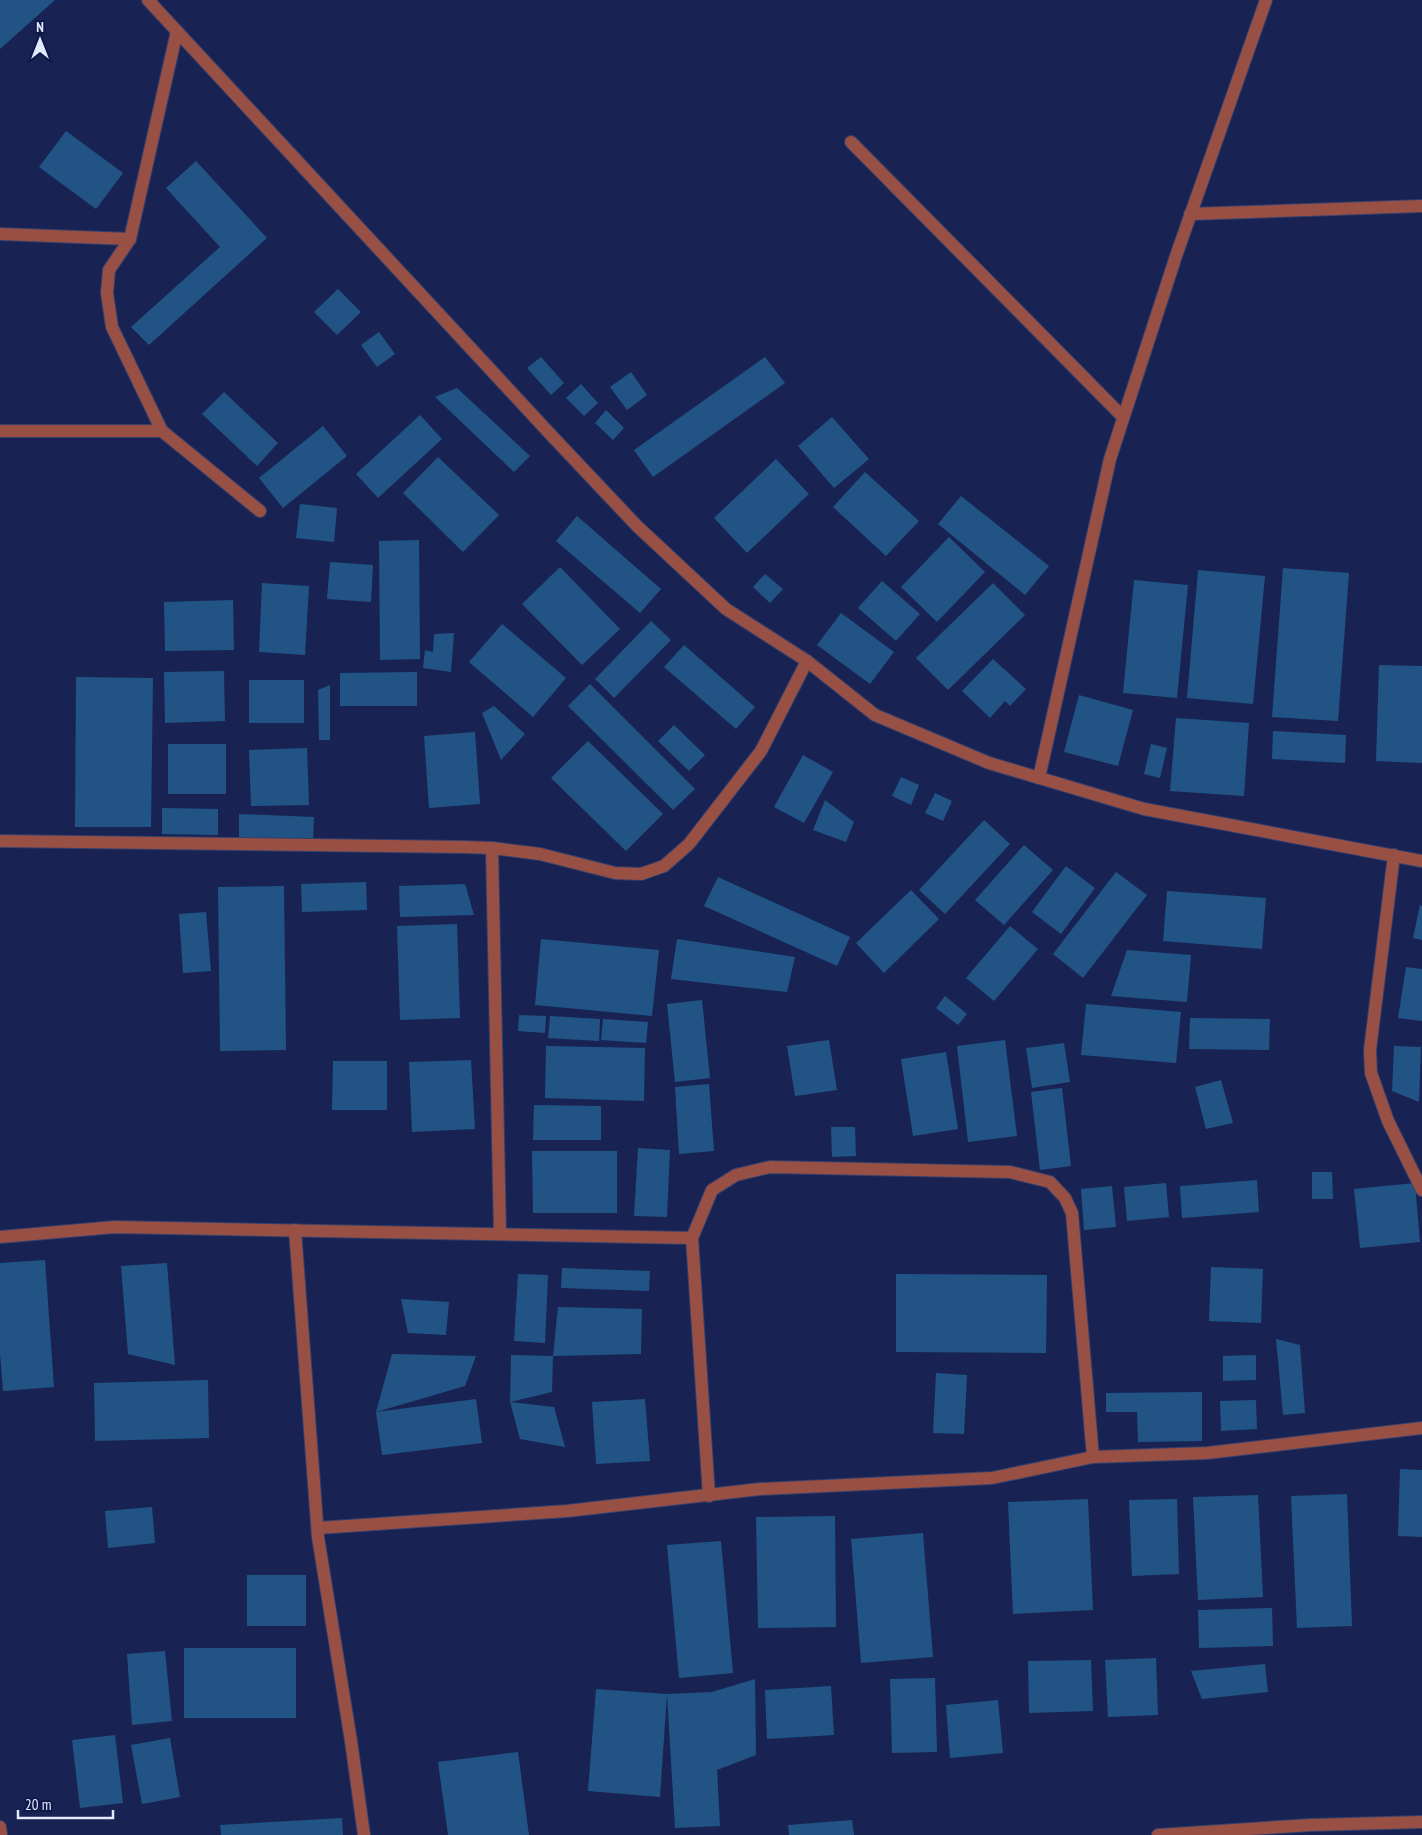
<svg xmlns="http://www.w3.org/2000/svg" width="1422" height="1835" viewBox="0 0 1422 1835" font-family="'PT Sans Narrow',sans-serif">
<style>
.building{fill:#215484}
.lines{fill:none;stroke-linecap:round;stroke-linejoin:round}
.minor-casing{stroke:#343f6c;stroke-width:14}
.minor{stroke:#985045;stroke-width:12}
</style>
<rect width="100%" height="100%" fill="#182354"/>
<!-- building -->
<g class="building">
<path d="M0,0H55L0,49Z"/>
<path d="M66,131L123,173L96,209L39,167Z"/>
<path d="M196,161L267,238L149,345L131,327L220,247L166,188Z"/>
<path d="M338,289L361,312L337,335L314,312Z"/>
<path d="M379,332L395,354L377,367L361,345Z"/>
<path d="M541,357L564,383L551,395L527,368Z"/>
<path d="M765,357L785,383L653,477L634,450Z"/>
<path d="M631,372L647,395L627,410L610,387Z"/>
<path d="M581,384L598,403L584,416L566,398Z"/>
<path d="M457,388L530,456L514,472L435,397Z"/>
<path d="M224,392L278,443L257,466L202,414Z"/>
<path d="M606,410L624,428L613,440L595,423Z"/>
<path d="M420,415L442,439L378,498L356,474Z"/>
<path d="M832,417L869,459L834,488L798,446Z"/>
<path d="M323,426L347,456L283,508L259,478Z"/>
<path d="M438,457L499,515L463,552L403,493Z"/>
<path d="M776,459L809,494L747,553L714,518Z"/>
<path d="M865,472L919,521L886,556L833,507Z"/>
<path d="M961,496L1049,566L1025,595L938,524Z"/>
<path d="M300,504L337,508L334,542L296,538Z"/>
<path d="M577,516L661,589L640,613L556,541Z"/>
<path d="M949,537L985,572L937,622L901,587Z"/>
<path d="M419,540L420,659L380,660L379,541Z"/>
<path d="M330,562L373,565L371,602L327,599Z"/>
<path d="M560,567L620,629L582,665L522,604Z"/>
<path d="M1283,568L1349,573L1338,721L1272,717Z"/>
<path d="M1198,570L1265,576L1253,704L1187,698Z"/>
<path d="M765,574L783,589L770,603L753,587Z"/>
<path d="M1134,580L1188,585L1177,698L1123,693Z"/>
<path d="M882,581L920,614L896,641L858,608Z"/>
<path d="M262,583L309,586L305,655L259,652Z"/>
<path d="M993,583L1025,615L948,690L916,658Z"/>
<path d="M233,600L234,650L165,651L164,602Z"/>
<path d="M841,613L894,652L870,684L817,645Z"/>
<path d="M651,621L671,640L614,698L595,679Z"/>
<path d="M502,624L566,678L533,717L469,662Z"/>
<path d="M454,633L451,672L423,668L425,650L433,652L434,634Z"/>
<path d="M684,645L755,707L736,729L664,667Z"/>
<path d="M993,659L1026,689L1010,706L1005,701L990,718L962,691Z"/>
<path d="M1379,665L1422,666V763L1376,761Z"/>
<path d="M224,671L225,721L165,723L164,672Z"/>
<path d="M417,672V706H340V673Z"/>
<path d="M76,677L153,678L151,827H75Z"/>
<rect x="249" y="680" width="55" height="43"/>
<path d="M590,684L695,789L673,810L568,706Z"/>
<path d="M330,685V740H319L318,690Z"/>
<path d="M1079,695L1133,710L1118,766L1064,752Z"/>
<path d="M494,706L525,734L501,760L482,713Z"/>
<path d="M1176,718L1249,723L1244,796L1170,791Z"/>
<path d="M674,725L705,755L689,771L658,741Z"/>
<path d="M1273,731L1346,735L1345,763L1272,759Z"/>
<path d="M475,732L480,804L429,808L424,736Z"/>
<path d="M588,741L663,814L626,851L551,778Z"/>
<rect x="168" y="744" width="58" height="50"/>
<path d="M1151,744L1167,748L1160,778L1144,774Z"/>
<path d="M307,748L309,805L251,806L249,750Z"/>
<path d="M803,755L833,772L804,823L774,807Z"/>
<path d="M901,777L919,785L911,805L892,796Z"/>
<path d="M935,793L952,801L943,821L925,813Z"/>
<path d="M825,800L854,822L846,842L813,830Z"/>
<path d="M162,808L218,809V835L162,834Z"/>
<path d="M239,814L314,817L313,842L239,840Z"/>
<path d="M984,820L1010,844L945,914L919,890Z"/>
<path d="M1024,845L1053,870L1004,925L975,900Z"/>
<path d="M1066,866L1095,888L1061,934L1032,912Z"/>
<path d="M1116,872L1147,895L1083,978L1053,954Z"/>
<path d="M718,877L850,937L837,966L704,906Z"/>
<path d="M366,882L367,910L302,912L301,884Z"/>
<path d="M465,884L474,915L400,917L399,886Z"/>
<path d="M284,886L286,1050L220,1051L218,887Z"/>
<path d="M911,890L939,919L884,973L856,943Z"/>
<path d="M1167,891L1266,898L1262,949L1163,941Z"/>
<path d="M1420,905L1422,906V940L1413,938Z"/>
<path d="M206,912L211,971L183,973L179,914Z"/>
<path d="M457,924L460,1018L400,1020L397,926Z"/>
<path d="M1010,926L1038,949L994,1001L966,978Z"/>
<path d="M541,939L659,950L652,1016L535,1005Z"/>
<path d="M677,939L795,957L787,992L671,979Z"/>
<path d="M1127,950L1191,955L1187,1002L1111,996Z"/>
<path d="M1406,967L1422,969V1021L1398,1018Z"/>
<path d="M945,996L967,1014L958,1025L936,1008Z"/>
<path d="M702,1000L710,1078L675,1082L667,1004Z"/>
<path d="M1086,1004L1181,1012L1176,1063L1081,1055Z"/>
<path d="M519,1015L546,1016L545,1033L518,1031Z"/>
<path d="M550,1016L600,1019L599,1041L548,1038Z"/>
<path d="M1190,1018L1270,1019L1269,1050L1189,1049Z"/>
<path d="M603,1019L648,1022L646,1043L601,1040Z"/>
<path d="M829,1040L837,1090L795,1096L787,1046Z"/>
<path d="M1005,1040L1017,1136L968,1142L957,1046Z"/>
<path d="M1064,1043L1070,1082L1032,1088L1026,1048Z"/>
<path d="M546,1046L645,1048L644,1101L545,1098Z"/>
<path d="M1394,1046L1421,1047L1419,1102L1392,1091Z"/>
<path d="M946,1052L958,1129L913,1136L901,1059Z"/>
<path d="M471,1060L475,1129L412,1132L409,1062Z"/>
<path d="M333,1061H387V1110H332Z"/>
<path d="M1221,1080L1233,1123L1206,1129L1195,1087Z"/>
<path d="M709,1084L714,1151L679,1154L675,1087Z"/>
<path d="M1062,1088L1071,1166L1040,1170L1031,1092Z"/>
<path d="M534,1105L601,1106V1140H533Z"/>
<path d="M831,1127H855L856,1156L832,1157Z"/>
<path d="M638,1148L670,1150L667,1217L634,1216Z"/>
<path d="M532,1151H617V1213H533Z"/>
<path d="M1312,1172H1332L1333,1199H1312Z"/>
<path d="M1257,1180L1259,1212L1182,1218L1180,1186Z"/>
<path d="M1166,1183L1169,1217L1127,1221L1124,1187Z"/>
<path d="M1415,1183L1420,1242L1360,1248L1354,1189Z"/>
<path d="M1112,1186L1116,1227L1084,1230L1081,1189Z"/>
<path d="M45,1260L54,1387L3,1391L0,1353V1263Z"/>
<path d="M167,1263L175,1365L128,1354L121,1266Z"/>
<path d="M1211,1267L1263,1269L1261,1323L1209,1321Z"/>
<path d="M562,1268L650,1271L649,1291L561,1288Z"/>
<path d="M518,1274L548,1275L545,1343L514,1341Z"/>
<path d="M896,1274L1047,1275L1046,1353L896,1352Z"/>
<path d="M401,1299L449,1302L446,1335L408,1333Z"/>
<path d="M558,1307L642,1309L641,1354L553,1356L552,1392L510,1402L554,1407L565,1447L520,1439L510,1402L511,1355L553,1356Z"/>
<path d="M1276,1339L1300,1345L1305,1413L1283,1415Z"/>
<path d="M392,1354L476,1356L465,1386L376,1412Z"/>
<path d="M1256,1355V1380L1223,1381V1356Z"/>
<path d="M936,1373L967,1375L964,1434L933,1433Z"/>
<path d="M208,1380L209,1438L95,1441L94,1383Z"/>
<path d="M1202,1392V1441L1138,1442L1137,1412H1106V1393Z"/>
<path d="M476,1399L482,1443L382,1455L376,1412Z"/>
<path d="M645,1399L650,1461L596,1464L592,1402Z"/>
<path d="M1256,1400L1257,1429L1221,1431L1220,1401Z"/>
<path d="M1400,1469L1422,1470V1537L1398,1536Z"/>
<path d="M1347,1494L1352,1626L1297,1628L1291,1496Z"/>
<path d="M1258,1495L1263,1597L1198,1600L1193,1497Z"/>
<path d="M1088,1499L1093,1610L1013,1614L1008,1502Z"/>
<path d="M1177,1499L1179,1574L1132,1576L1129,1500Z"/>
<path d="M152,1507L155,1543L108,1548L105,1511Z"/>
<path d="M835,1516L836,1627L758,1628L756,1517Z"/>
<path d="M923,1533L933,1657L861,1663L851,1539Z"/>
<path d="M721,1541L733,1673L679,1678L667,1545Z"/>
<rect x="247" y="1575" width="59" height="51"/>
<path d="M1272,1608L1273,1646L1199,1648L1198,1610Z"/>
<rect x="184" y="1648" width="112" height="70"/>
<path d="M165,1651L172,1721L132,1725L127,1654Z"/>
<path d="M1156,1658L1158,1715L1108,1717L1105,1660Z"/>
<path d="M1091,1660L1093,1711L1029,1713L1028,1661Z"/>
<path d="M1265,1664L1268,1692L1202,1699L1191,1671Z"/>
<path d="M935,1678L937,1752L892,1753L890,1679Z"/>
<path d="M755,1679L756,1755L717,1770L720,1826L675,1828L667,1694L712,1692Z"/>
<path d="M831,1686L834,1735L767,1739L765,1690Z"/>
<path d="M596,1689L667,1694L660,1797L588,1791Z"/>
<path d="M998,1700L1003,1753L950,1758L946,1705Z"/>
<path d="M115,1735L123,1803L80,1808L72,1740Z"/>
<path d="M170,1738L180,1797L142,1804L131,1745Z"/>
<path d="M518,1752L529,1835H448L438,1762Z"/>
<path d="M342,1818L343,1835H221L220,1825Z"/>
<path d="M852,1820L854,1835H789L788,1825Z"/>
</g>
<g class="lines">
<!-- minor casing -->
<g class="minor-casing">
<g id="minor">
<path d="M148,0L552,436L637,526L726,609L807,661L875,715L989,763L1144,809L1422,861"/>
<path d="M177,31L130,239L109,270L107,293L112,327L162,431L260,511"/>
<path d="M851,142L1123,417"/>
<path d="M1190,214L1422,206"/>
<path d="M0,234L130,239"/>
<path d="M0,431H162"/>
<path d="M1039,778L1110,459L1176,256L1266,0"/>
<path d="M0,841L463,847L492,848L540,854L615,873L641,874L664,866L689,844L761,751L807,661"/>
<path d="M492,848L500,1234"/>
<path d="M1394,855L1370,1050L1371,1073L1388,1121L1422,1190"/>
<path d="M295,1230L318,1537L351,1741L364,1835"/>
<path d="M0,1237L115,1227L692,1238"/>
<path d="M709,1496L692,1238L712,1190L736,1175L770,1167L1010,1172L1050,1182L1065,1198L1072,1213L1093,1457"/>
<path d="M318,1528L567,1511L760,1489L992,1478L1093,1457L1207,1453L1422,1428"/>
<path d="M0,1827L1,1835"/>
<path d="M1158,1835L1310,1825L1422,1822"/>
</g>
</g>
<!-- minor -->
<use href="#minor" class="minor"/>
</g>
<!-- north arrow -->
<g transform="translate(40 40)" stroke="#0f1949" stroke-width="4" paint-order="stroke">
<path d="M0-4L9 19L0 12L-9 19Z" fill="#e2eafd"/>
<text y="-8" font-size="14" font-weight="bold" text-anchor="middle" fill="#e2eafd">N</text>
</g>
<!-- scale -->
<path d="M18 1810v8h95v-8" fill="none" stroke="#e2eafd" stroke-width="2.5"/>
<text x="25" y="1810" font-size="15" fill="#e2eafd" stroke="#0f1949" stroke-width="4" paint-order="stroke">20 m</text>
</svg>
